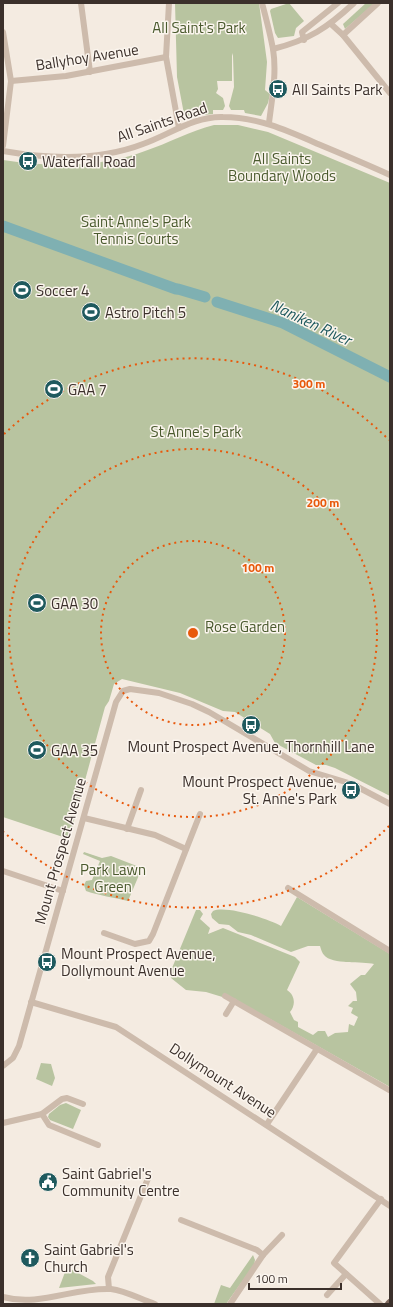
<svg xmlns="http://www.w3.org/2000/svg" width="393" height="1307" viewBox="0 0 393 1307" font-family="'Titillium Web',sans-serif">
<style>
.green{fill:#b8c4a0}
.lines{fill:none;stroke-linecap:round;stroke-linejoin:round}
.river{stroke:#7fb0b2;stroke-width:11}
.minor{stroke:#cdbbac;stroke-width:6}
.major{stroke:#7d675c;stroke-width:8}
.ring{fill:none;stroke:#e8590c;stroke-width:2;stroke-dasharray:2 4}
.labels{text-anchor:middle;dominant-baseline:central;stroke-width:3;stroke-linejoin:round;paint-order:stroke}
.park-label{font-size:15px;fill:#4a5a2e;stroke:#fbf5ee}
.street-label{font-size:15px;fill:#3b302b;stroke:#fbf5ee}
.poi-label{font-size:15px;fill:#3b302b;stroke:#fbf5ee;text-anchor:start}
.water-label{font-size:16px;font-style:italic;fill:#1f5a5e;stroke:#fbf5ee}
.centre{fill:#e8590c;stroke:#fbf5ee;stroke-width:2}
.ring-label{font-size:12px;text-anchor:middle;font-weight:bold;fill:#e8590c;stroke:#fbf5ee;stroke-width:3;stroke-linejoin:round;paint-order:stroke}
</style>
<rect width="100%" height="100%" fill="#f4ebe1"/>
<!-- green -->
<g class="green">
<path d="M175,3H259L267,62L265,90L270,94L268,103L261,116L245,113L244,110H231L229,106L234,87L233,56L232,53V81H217L218,89L216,93L223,98L225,106L223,110H213V114L203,115L200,113L188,116L184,114L177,77Z"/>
<path d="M289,3L304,21L296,28L294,36L278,38L275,33L270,11L271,9Z"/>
<path d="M366,3H375L345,29L343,24Z"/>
<path d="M214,125H238L268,132L390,183V796L335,768L326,765H316L275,743L270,734L235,712L223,711L180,693L122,679L114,684L109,701L105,707L69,839L3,817V160C49,167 101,168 145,151C169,143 190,131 214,125Z"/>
<path d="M84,852L102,858L111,856L142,868L128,901C113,897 100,896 86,891L84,885L86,881L92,880L100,861L83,854Z"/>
<path d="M297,897L390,954V1087L270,1019L229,999L206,992L186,990L171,978L170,973L196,910H200L203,914L200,919L210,928L208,934L223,928L295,957L300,962L287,990C295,995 296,1005 290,1012L294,1020L298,1022V1027L313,1035L318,1031H325L328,1037L335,1033L348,1032L349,1024L354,1026L358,1017L351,1013L353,1008L348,1006L353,1001H357L356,992L350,984L361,975H365L374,964C363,961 332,965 324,955C322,953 321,949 320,946H308L291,952L251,935L238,932L229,925L219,924L212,918L211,914L213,911C226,905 269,919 281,926Z"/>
<path d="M41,1063L51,1064L55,1078L52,1086L36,1079Z"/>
<path d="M66,1103L81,1110L73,1129L50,1120L48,1117L49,1114L60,1105Z"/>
<path d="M253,1255L255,1260L254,1265L226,1304H214L221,1285L230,1288Z"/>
<path d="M67,1267L93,1281L96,1284L59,1288Z"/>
</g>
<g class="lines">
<!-- river -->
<g class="river">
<path d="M3,226L176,289"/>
<path d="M178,289L205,297"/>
<path d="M217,302L283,323L390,377"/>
</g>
<!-- minor -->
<g class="minor">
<path d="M81,3L90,72"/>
<path d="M169,3L166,57L179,128"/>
<path d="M262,3C266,18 270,33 273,49C277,73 272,98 269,123"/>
<path d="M331,24L343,35L390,93"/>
<path d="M3,32L11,81L3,146"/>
<path d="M343,35L378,3"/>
<path d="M304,40L302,32L338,3"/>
<path d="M273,49C309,40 327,28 354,3"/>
<path d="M11,81L66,76L166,57"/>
<path d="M3,151C49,159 99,161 143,144C169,135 194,116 223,117C257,117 286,130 318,144C342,154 366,164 390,175"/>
<path d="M84,818L155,835L186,849"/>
<path d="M127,829L141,790"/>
<path d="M3,871L63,891"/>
<path d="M288,888L390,951"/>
<path d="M104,933L135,944L149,941L153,934L200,814"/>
<path d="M225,996L389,1090"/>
<path d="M31,1002L116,1027L390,1206"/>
<path d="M226,1014L234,1001"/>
<path d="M3,1066L13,1058L19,1046L109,727L116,702L123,691L130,689L159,693L192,704L209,712L309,771L352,784L390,804"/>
<path d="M42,1114L49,1125L98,1145"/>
<path d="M3,1123L42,1114L62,1099L67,1098L83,1104"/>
<path d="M267,1124L317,1049"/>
<path d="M181,1220L257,1250L263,1255"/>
<path d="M109,1289L108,1277L149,1176"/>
<path d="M327,1295L346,1274"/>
<path d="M3,1297C40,1307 74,1287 111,1289C126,1291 140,1299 155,1304"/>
<path d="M230,1304L263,1255L282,1235"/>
<path d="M380,1304L334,1263L381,1199"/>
</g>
<!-- major -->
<path class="major" d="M389,1304L390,1303"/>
</g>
<!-- distance rings -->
<g class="ring">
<circle cx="193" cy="633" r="92"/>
<circle cx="193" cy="633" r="184"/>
<path d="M389 826A275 275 0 0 1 4 832M4 434A275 275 0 0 1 389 440"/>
</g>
<!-- icons -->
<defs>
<g id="bus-disc" transform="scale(1)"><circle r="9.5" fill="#1f5a5e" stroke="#fbf5ee"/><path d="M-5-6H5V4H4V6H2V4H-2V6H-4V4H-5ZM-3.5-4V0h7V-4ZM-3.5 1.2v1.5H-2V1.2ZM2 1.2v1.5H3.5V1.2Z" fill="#fff"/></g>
<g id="stadium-disc" transform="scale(1)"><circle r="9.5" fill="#1f5a5e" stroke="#fbf5ee"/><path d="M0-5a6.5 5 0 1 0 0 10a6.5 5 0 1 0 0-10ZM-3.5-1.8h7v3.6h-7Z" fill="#fff"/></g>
<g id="civic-disc" transform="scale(1)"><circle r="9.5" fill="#1f5a5e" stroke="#fbf5ee"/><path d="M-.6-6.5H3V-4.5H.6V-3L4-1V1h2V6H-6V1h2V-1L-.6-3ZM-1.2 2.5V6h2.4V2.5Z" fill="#fff"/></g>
<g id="church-disc" transform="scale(1)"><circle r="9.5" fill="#1f5a5e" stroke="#fbf5ee"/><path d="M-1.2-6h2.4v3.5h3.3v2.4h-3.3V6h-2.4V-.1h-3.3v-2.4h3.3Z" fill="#fff"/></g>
</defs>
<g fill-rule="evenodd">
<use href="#bus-disc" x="278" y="89"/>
<use href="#bus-disc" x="28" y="161"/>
<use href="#stadium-disc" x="22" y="290"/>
<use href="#stadium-disc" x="91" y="312"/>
<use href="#stadium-disc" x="54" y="389"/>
<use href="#stadium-disc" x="37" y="603"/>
<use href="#bus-disc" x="251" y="725"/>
<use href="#stadium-disc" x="37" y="750"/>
<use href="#bus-disc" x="351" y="790"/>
<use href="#bus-disc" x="47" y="962"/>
<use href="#civic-disc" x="48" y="1182"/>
<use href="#church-disc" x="30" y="1258"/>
</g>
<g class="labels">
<!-- park labels -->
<g class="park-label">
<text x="199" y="27">All Saint's Park</text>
<text x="282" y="158">All Saints<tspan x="282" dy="17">Boundary Woods</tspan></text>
<text x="136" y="221">Saint Anne's Park<tspan x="136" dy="17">Tennis Courts</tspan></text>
<text x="196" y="431">St Anne's Park</text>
<text x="245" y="626">Rose Garden</text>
<text x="113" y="869">Park Lawn<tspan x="113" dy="17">Green</tspan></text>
</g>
<!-- street labels -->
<g class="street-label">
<text transform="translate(87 57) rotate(-9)">Ballyhoy Avenue</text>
<text transform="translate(162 122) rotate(-19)">All Saints Road</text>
<text transform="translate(60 851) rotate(-74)">Mount Prospect Avenue</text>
<text transform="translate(223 1080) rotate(33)">Dollymount Avenue</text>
</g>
<!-- poi labels -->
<g class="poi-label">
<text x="292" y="89">All Saints Park</text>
<text x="42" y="161">Waterfall Road</text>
<text x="36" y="290">Soccer 4</text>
<text x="105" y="312">Astro Pitch 5</text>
<text x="68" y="389">GAA 7</text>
<text x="51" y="603">GAA 30</text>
<text x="251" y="746" text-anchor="middle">Mount Prospect Avenue, Thornhill Lane</text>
<text x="51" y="750">GAA 35</text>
<text x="337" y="781" text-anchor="end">Mount Prospect Avenue,<tspan x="337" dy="17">St. Anne's Park</tspan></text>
<text x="61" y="953">Mount Prospect Avenue,<tspan x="61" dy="17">Dollymount Avenue</tspan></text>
<text x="62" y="1173">Saint Gabriel's<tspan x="62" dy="17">Community Centre</tspan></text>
<text x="44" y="1249">Saint Gabriel's<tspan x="44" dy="17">Church</tspan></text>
</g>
<!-- water labels -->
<g class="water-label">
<text transform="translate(311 322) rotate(25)">Naniken River</text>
</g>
</g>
<circle cx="193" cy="633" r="6" class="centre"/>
<g class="ring-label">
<text x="309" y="388">300 m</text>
<text x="323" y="507">200 m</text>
<text x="258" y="572">100 m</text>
</g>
<!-- border -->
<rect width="393" height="1307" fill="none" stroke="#3b302b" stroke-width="8"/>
<!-- scale -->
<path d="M249 1283v6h92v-6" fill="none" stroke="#3b302b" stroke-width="2"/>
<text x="255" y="1283" font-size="12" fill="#3b302b" stroke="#fbf5ee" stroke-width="3" paint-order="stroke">100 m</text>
</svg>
